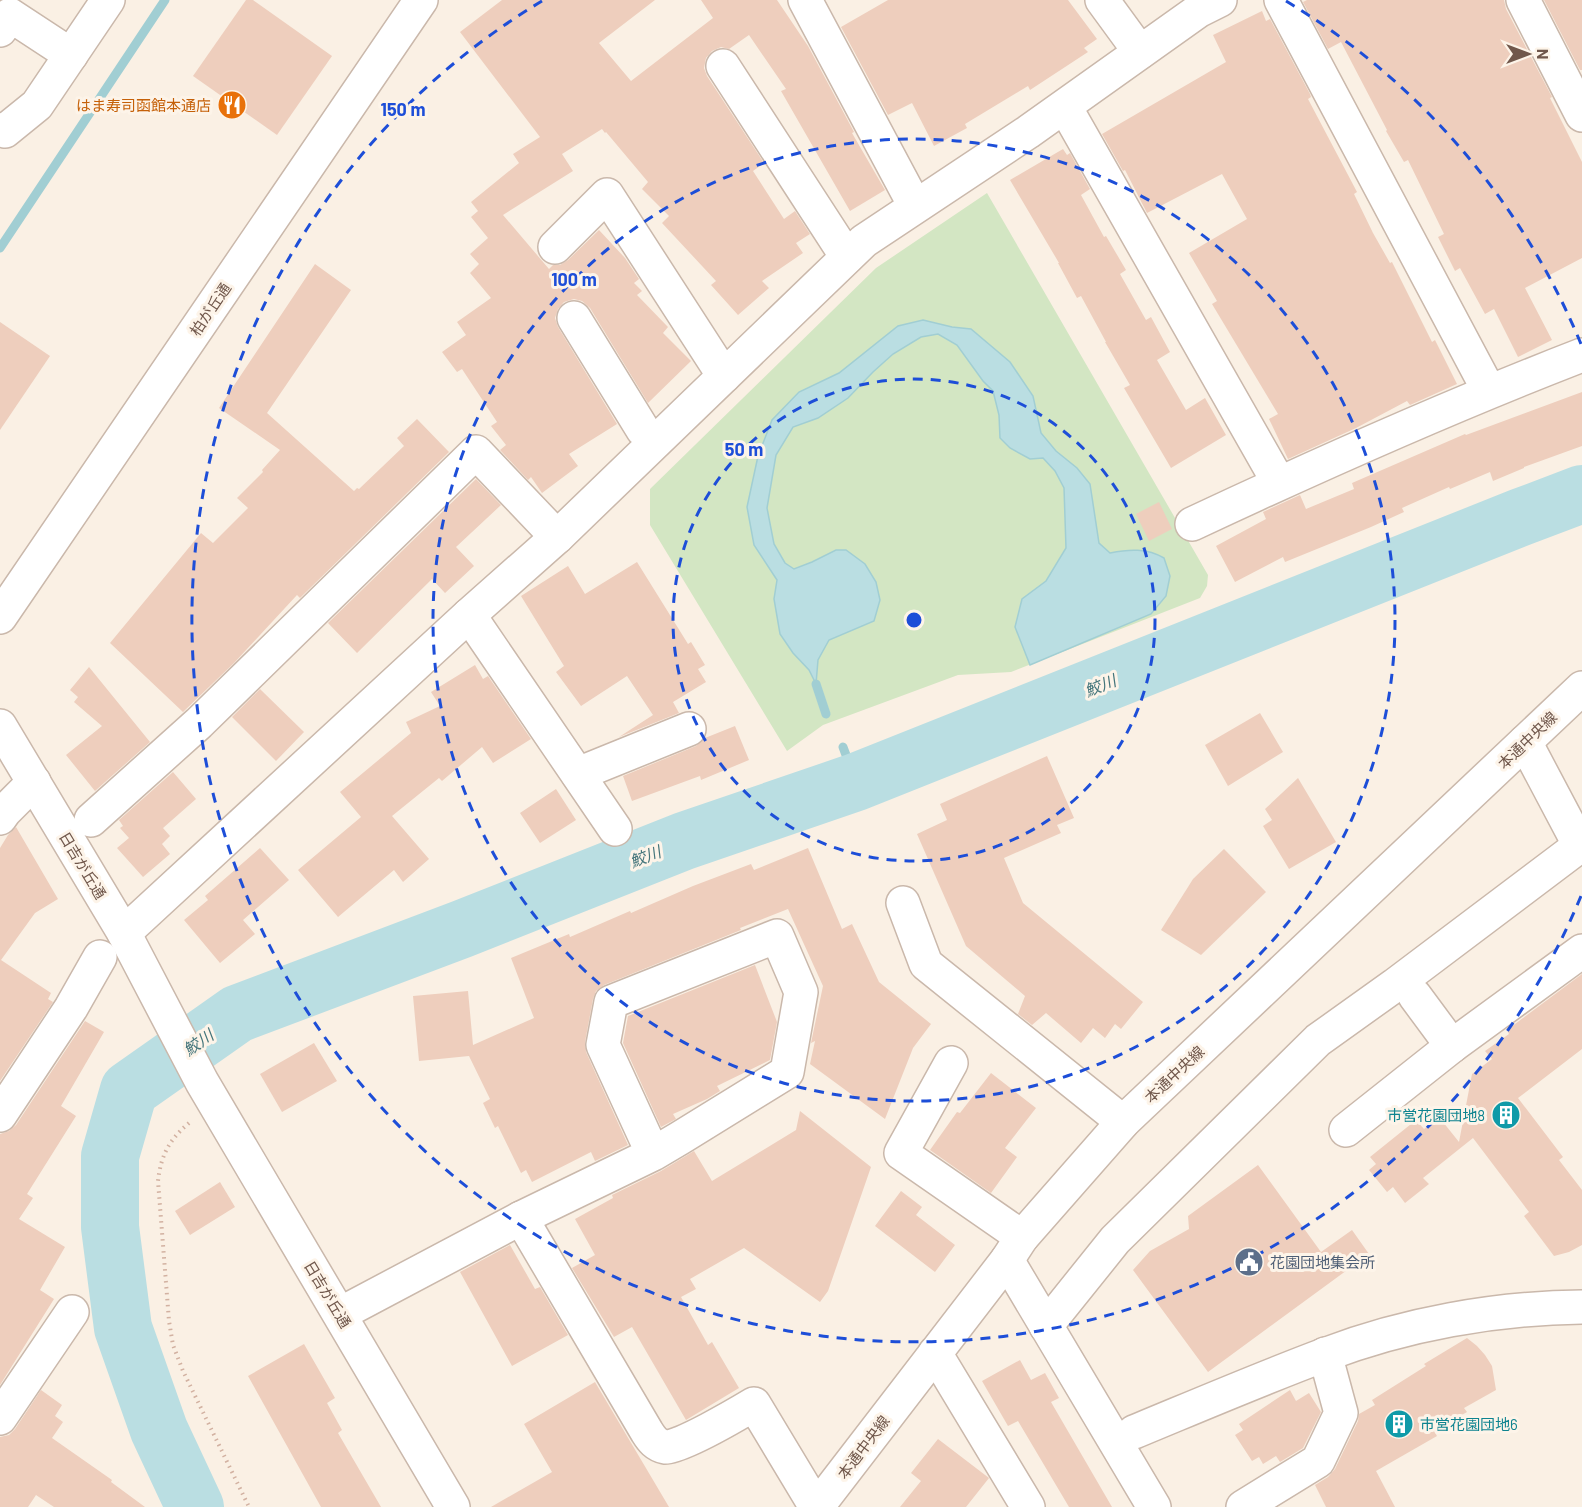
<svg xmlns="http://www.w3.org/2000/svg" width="1582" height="1507" viewBox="0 0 1582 1507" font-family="Barlow,'Noto Sans JP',sans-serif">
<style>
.green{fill:#d3e6c3}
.water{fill:#badee2;stroke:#a1ced3;stroke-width:1.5}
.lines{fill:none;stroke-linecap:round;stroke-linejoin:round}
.stream{stroke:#a1ced3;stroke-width:9}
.river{stroke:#badee2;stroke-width:58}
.building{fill:#eecebd}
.minor-casing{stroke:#cab8ab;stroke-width:36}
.path{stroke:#d2b1a1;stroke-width:4;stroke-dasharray:1.5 4.5;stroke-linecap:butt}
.minor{stroke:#fff;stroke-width:33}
.ring{fill:none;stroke:#1d4ed8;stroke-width:3;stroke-dasharray:10 8}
.labels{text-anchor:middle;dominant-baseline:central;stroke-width:6;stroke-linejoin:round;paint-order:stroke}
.food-label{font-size:15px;fill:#c56008;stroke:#fdf4e9;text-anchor:end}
.street-label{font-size:15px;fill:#70574b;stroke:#fdf4e9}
.culture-label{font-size:15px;fill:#0d838f;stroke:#fdf4e9;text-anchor:end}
.service-label{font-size:15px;fill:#4e5e75;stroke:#fdf4e9;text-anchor:start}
.water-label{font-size:16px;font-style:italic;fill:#44757b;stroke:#fdf4e9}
.centre{fill:#1d4ed8;stroke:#fdf4e9;stroke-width:3}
.ring-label{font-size:18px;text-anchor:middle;font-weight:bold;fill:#1d4ed8;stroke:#fdf4e9;stroke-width:6;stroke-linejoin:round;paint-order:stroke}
</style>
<rect width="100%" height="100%" fill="#faf0e4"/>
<!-- green -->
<path class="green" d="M987,193L1208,575L1207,586L1200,598L1011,672L958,675L823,725L787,751L650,525V489L876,268Z"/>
<!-- water -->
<path class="water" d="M923,320L952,327L971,329L1010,362L1033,396L1041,433L1056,451L1077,468L1090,484L1099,543L1110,553C1129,549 1147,548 1164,558L1170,576L1166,596L1151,614L1030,665L1015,627L1022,599L1046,581L1066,548L1064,488L1055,471L1043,458L1030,459L1010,448L1000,438L999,415L993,391L983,381L957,345L938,334L921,337L893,354L873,372L848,398L818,418L793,427L776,455L767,508L774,544L785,563L794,569L812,562L836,550H846L865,564L876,582L880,600L874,621L829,640L818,660L816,684L809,670L793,653L780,634L774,599L777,580L754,545L747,507L758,456L772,420L799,392L839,373L898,326Z"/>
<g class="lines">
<!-- stream -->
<g class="stream">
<path d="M0,248L165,0"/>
<path d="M816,684L826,714"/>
<path d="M843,747L856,782"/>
</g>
<!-- river -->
<path class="river" d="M195,1507L159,1430L123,1328L110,1227V1156L129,1090L237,1014L462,929L684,841L856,782L1521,517L1582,494"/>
</g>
<!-- building -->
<g class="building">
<path d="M246,0H253L332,56L277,135L193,76Z"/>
<path d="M502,0H655L599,43L631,81L713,18L701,0H777L808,46L854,132L852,133L885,190L850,211L781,91L786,89L749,35L729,49L721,47L712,51L706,58L704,68L707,76L764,163L753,171L784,219L795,211L810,234L796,243L803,253L762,281L769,288L738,315L711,285L716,281L662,223L669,216L642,189L648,182L606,132L605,133L602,129L562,154L573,171L503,215L549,269L553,265H560L568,260L599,230L625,258L639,279L634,283L642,291L637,295L668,327L663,333L691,361L648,403L590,308L582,301L574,299L564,302L558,309L555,318L558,327L617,424L569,454L578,466L542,493L531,477L528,480L500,450L506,445L491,426L497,422L462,369L457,372L442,352L466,335L457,322L491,298L470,273L479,264L470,254L488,238L471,217L478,211L471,202L519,163L513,154L540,137L460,32Z"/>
<path d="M888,0H1068L1097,39L1084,48L1088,52L1030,90L1028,86L965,124L967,128L934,146L912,103L888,115L841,27Z"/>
<path d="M1307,0H1504L1506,9L1552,97L1550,98L1582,162V258L1525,288L1552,340L1518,357L1494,309L1485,314L1460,268L1455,271L1438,237L1444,234L1408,160L1404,162L1386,131L1387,130L1341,42L1328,49L1303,2Z"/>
<path d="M1544,0H1582V70H1580Z"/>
<path d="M1262,11L1266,21L1270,19L1310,94L1311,97L1308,99L1357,192L1354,194L1373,233L1390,263L1392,262L1432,342L1435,340L1457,384L1410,405L1407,401L1356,428L1288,459L1269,419L1278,414L1212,304L1217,301L1189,253L1247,219L1222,174L1147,213L1125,170L1123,171L1102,134L1226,62L1213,35Z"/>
<path d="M1063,149L1067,155L1070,153L1090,189L1081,195L1104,237L1106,236L1126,270L1120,274L1146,320L1151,317L1170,352L1157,360L1186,410L1205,398L1226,435L1171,468L1124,388L1130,385L1105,342H1106L1081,296L1077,298L1058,263H1059L1010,180Z"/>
<path d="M315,264L351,290L267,413L354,491L357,488L359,489L404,446L397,438L417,419L449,452L300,598L297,595L234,663L183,712L110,643L201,533L213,543L248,508L237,498L263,472L262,470L280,450L219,408Z"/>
<path d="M0,322L50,356L0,430Z"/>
<path d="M1582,392V446L1524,467V468L1493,481L1490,472L1450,489L1449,487L1402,508L1404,512L1371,527L1285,562L1283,557L1235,582L1216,546L1266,519L1263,512L1300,495L1306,509L1354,489L1352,483L1465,434L1466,435Z"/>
<path d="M476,479L501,505L456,547L474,566L445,593L432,579L357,653L328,623Z"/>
<path d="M1159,502L1172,529L1149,541L1136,514Z"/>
<path d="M637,562L688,644L691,642L705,665L698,669L706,682L673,702L679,713L619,737L653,715L627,676L581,706L556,672L564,666L521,596L568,566L585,594Z"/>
<path d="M475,665L483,679L488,676L531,739L493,763L482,747L442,781L439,778L392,816L429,859L403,882L394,870L338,917L298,870L361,817L340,792L411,733L406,722L440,706L431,692Z"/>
<path d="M89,667L150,742L95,791L66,755L102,726L74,702L78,697L70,690Z"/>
<path d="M260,689L304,732L276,761L232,717Z"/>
<path d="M1260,713L1283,752L1228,786L1205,745Z"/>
<path d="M735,726L749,760L701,780L700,776L632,801L623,776L696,746L705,738Z"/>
<path d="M1047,756L1074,818L1057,825L1061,833L1004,858L1023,903L1143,1002L1121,1029L1115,1024L1105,1038L1093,1028L1081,1043L1046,1013L1032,1025L1018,1014L1025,996L966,946L917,834L947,820L940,804Z"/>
<path d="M173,772L196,799L163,828L170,836L162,844L170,854L143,877L117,848L129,838L120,828L123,826L119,820Z"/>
<path d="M1298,778L1336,842L1289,869L1263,826L1272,820L1265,809Z"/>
<path d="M556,789L576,820L540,843L520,813Z"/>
<path d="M16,827L58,899L35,913L1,960L51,993L48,999L53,1002L0,1081V848L8,835Z"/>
<path d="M260,848L289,880L243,920L255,934L220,963L184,920L208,900L205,896Z"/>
<path d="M808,848L842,929L852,924L879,982L931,1024L913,1048L885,1119L810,1064L815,1041L811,1043L823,986L788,909L740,928L741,930L604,985L596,991L593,999L585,1042L586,1052L628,1145L595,1161L591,1152L532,1182L526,1170L521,1173L498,1126L495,1128L483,1103L490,1099L469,1056L419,1061L413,996L468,991L473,1045L534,1018L511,958L569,934L570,937L630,911L631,913L693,886L751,864L754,870Z"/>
<path d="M1224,849L1266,892L1201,955L1161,930L1193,879Z"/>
<path d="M755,965L777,1022L770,1060L717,1086L720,1091L707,1099L673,1114L676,1119L661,1127L623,1043L628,1016Z"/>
<path d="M1582,974V1049L1518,1098L1563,1157L1559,1160L1582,1190V1245L1569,1252L1554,1256L1524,1216L1529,1212L1473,1138L1423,1178L1429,1184L1405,1203L1393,1187L1387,1192L1369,1170L1376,1164L1370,1157L1416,1120L1424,1129L1439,1117L1459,1142L1472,1074L1492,1059L1485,1051L1509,1034L1507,1030Z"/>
<path d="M85,1021L104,1032L61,1106L76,1116L27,1194L33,1198L19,1219L65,1247L40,1290L54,1299L0,1385V1134L9,1131L16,1125Z"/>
<path d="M314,1043L337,1081L282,1112L260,1074Z"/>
<path d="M991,1073L1036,1108L1005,1148L1017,1157L991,1193L930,1150L957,1112L960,1113Z"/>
<path d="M800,1111L871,1167L828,1291L820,1302L744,1248L690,1279L696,1289L681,1297L708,1345L712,1342L739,1388L686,1420L632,1327L614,1337L572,1268L595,1255L575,1219L613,1198L612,1195L661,1171L694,1151L712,1181L796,1130Z"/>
<path d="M1258,1165L1321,1252L1352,1230L1369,1254L1208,1372L1133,1270L1150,1251L1189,1229L1188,1216Z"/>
<path d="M220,1182L235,1207L190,1235L175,1211Z"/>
<path d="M901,1191L922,1207L916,1215L955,1245L935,1272L875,1226Z"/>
<path d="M510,1245L535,1289L540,1287L568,1335L512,1366L460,1272Z"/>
<path d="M1467,1338L1477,1346L1485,1355L1492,1366L1496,1390L1464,1408L1467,1412L1434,1431L1437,1436L1376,1471L1395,1507H1326L1315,1485L1328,1477L1335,1469L1358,1421L1359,1414L1375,1405L1372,1400L1426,1366L1424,1364Z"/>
<path d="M304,1344L335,1398L327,1403L342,1430L338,1433L381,1507H321L248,1376Z"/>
<path d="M1020,1360L1031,1380L1045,1373L1059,1398L1051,1402L1112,1507H1069L1018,1421L1008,1426L982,1381Z"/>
<path d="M595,1382L669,1507H491L552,1472L524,1424Z"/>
<path d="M41,1390L62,1405L55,1416L63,1422L52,1438L112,1480L111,1482L145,1507H54L36,1495L28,1507H0V1437L9,1435L15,1429Z"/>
<path d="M1290,1390L1296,1401L1309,1393L1321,1412L1303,1448L1280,1462L1276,1456L1263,1464L1259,1457L1252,1461L1235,1435L1243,1430L1239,1424Z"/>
<path d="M938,1439L989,1478L966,1507H900L921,1481L911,1473Z"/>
</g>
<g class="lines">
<!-- minor casing -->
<g class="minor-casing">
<g id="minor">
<path d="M805,0L915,206"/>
<path d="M1102,0L1140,52"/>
<path d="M1281,0L1489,391"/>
<path d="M1523,0L1582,115"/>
<path d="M0,30L10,15L71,55"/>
<path d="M723,66L847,257"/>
<path d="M1065,107L1279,483"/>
<path d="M0,130L5,131L37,105L108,0"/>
<path d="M555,247L607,195L724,376"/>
<path d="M574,318L643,430"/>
<path d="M1192,524C1320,464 1450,406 1582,355"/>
<path d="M469,615L615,829"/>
<path d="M0,617L421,0"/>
<path d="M0,726L124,933L202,1082L453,1507"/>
<path d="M1525,742L1580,846"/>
<path d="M578,774L689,729"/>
<path d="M0,818L5,811L34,782"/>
<path d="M91,820L199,723L476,452L557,537"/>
<path d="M903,903L926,964L1123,1122"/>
<path d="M124,933L469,615L557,537L864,241L1028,132L1198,11L1220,0"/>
<path d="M1415,996L1452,1046"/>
<path d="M951,1063L901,1153L1022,1237"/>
<path d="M0,1115L71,1008L100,957"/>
<path d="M1346,1130L1452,1046L1582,951"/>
<path d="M521,1218L647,1432C652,1440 656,1445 665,1447C678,1449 739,1413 754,1404L816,1507"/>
<path d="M1007,1260L1154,1507"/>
<path d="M340,1314L521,1218L653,1154L680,1138L787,1072L801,992L777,936L611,1002L603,1045L653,1154"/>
<path d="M1046,1326L1115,1240L1318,1040L1395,985L1582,844"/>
<path d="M935,1353L1028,1507"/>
<path d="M0,1418L72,1312"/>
<path d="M1134,1432C1197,1406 1260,1379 1324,1355C1405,1324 1495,1308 1582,1307"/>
<path d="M817,1507L1007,1260L1022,1237L1123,1122L1582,688"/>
<path d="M1243,1507L1318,1461L1341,1413L1325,1354"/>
</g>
</g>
<!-- path -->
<path class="path" d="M189,1123C169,1140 161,1155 158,1181L169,1321L173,1345L183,1371L249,1507"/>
<!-- minor -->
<use href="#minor" class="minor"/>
</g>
<!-- distance rings -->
<g class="ring">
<circle cx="914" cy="620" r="241"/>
<circle cx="914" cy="620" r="481"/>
<path d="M1581 896A722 722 0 1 1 542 1M1286 1A722 722 0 0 1 1581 344"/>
</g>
<!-- icons -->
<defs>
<g id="restaurant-disc" transform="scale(1.5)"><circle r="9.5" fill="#e8710a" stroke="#fdf4e9"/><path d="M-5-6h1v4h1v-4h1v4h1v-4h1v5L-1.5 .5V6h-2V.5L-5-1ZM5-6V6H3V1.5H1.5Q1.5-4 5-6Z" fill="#fff"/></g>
<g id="building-disc" transform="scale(1.5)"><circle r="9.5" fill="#0f9aa8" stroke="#fdf4e9"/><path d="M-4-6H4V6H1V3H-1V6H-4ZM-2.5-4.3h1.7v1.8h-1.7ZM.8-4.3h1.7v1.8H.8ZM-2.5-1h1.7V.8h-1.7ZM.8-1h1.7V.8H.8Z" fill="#fff"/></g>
<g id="civic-disc" transform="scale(1.5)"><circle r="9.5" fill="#5c6f8a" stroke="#fdf4e9"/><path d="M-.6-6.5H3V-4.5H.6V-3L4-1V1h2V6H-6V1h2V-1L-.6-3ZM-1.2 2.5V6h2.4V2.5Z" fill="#fff"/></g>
</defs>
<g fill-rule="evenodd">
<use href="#restaurant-disc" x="232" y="105"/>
<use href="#building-disc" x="1506" y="1115"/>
<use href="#civic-disc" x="1249" y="1262"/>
<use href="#building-disc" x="1399" y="1424"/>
</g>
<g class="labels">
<!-- food labels -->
<g class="food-label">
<text x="211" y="105">はま寿司函館本通店</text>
</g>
<!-- street labels -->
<g class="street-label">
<text transform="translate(210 309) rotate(-56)">柏が丘通</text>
<text transform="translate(1527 740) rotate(-44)">本通中央線</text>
<text transform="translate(83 865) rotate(59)">日吉が丘通</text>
<text transform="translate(1174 1074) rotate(-43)">本通中央線</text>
<text transform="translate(328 1294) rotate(59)">日吉が丘通</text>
<text transform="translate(863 1447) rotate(-53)">本通中央線</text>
</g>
<!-- culture labels -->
<g class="culture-label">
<text x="1485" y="1115">市営花園団地8</text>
<text x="1420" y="1424" text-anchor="start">市営花園団地6</text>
</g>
<!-- service labels -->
<g class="service-label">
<text x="1270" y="1262">花園団地集会所</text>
</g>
<!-- water labels -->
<g class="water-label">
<text transform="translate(1100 685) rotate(-22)">鮫川</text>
<text transform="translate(645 856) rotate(-21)">鮫川</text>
<text transform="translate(198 1042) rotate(-35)">鮫川</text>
</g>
</g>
<circle cx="914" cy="620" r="9" class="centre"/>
<g class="ring-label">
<text x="403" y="116">150 m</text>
<text x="574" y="286">100 m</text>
<text x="744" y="456">50 m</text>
</g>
<!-- north arrow -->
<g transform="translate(1528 54) rotate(90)" stroke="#fdf4e9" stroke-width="4.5" paint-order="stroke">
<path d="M0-4.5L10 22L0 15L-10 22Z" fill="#70574b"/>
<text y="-9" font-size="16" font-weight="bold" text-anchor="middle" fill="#70574b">N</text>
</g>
</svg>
